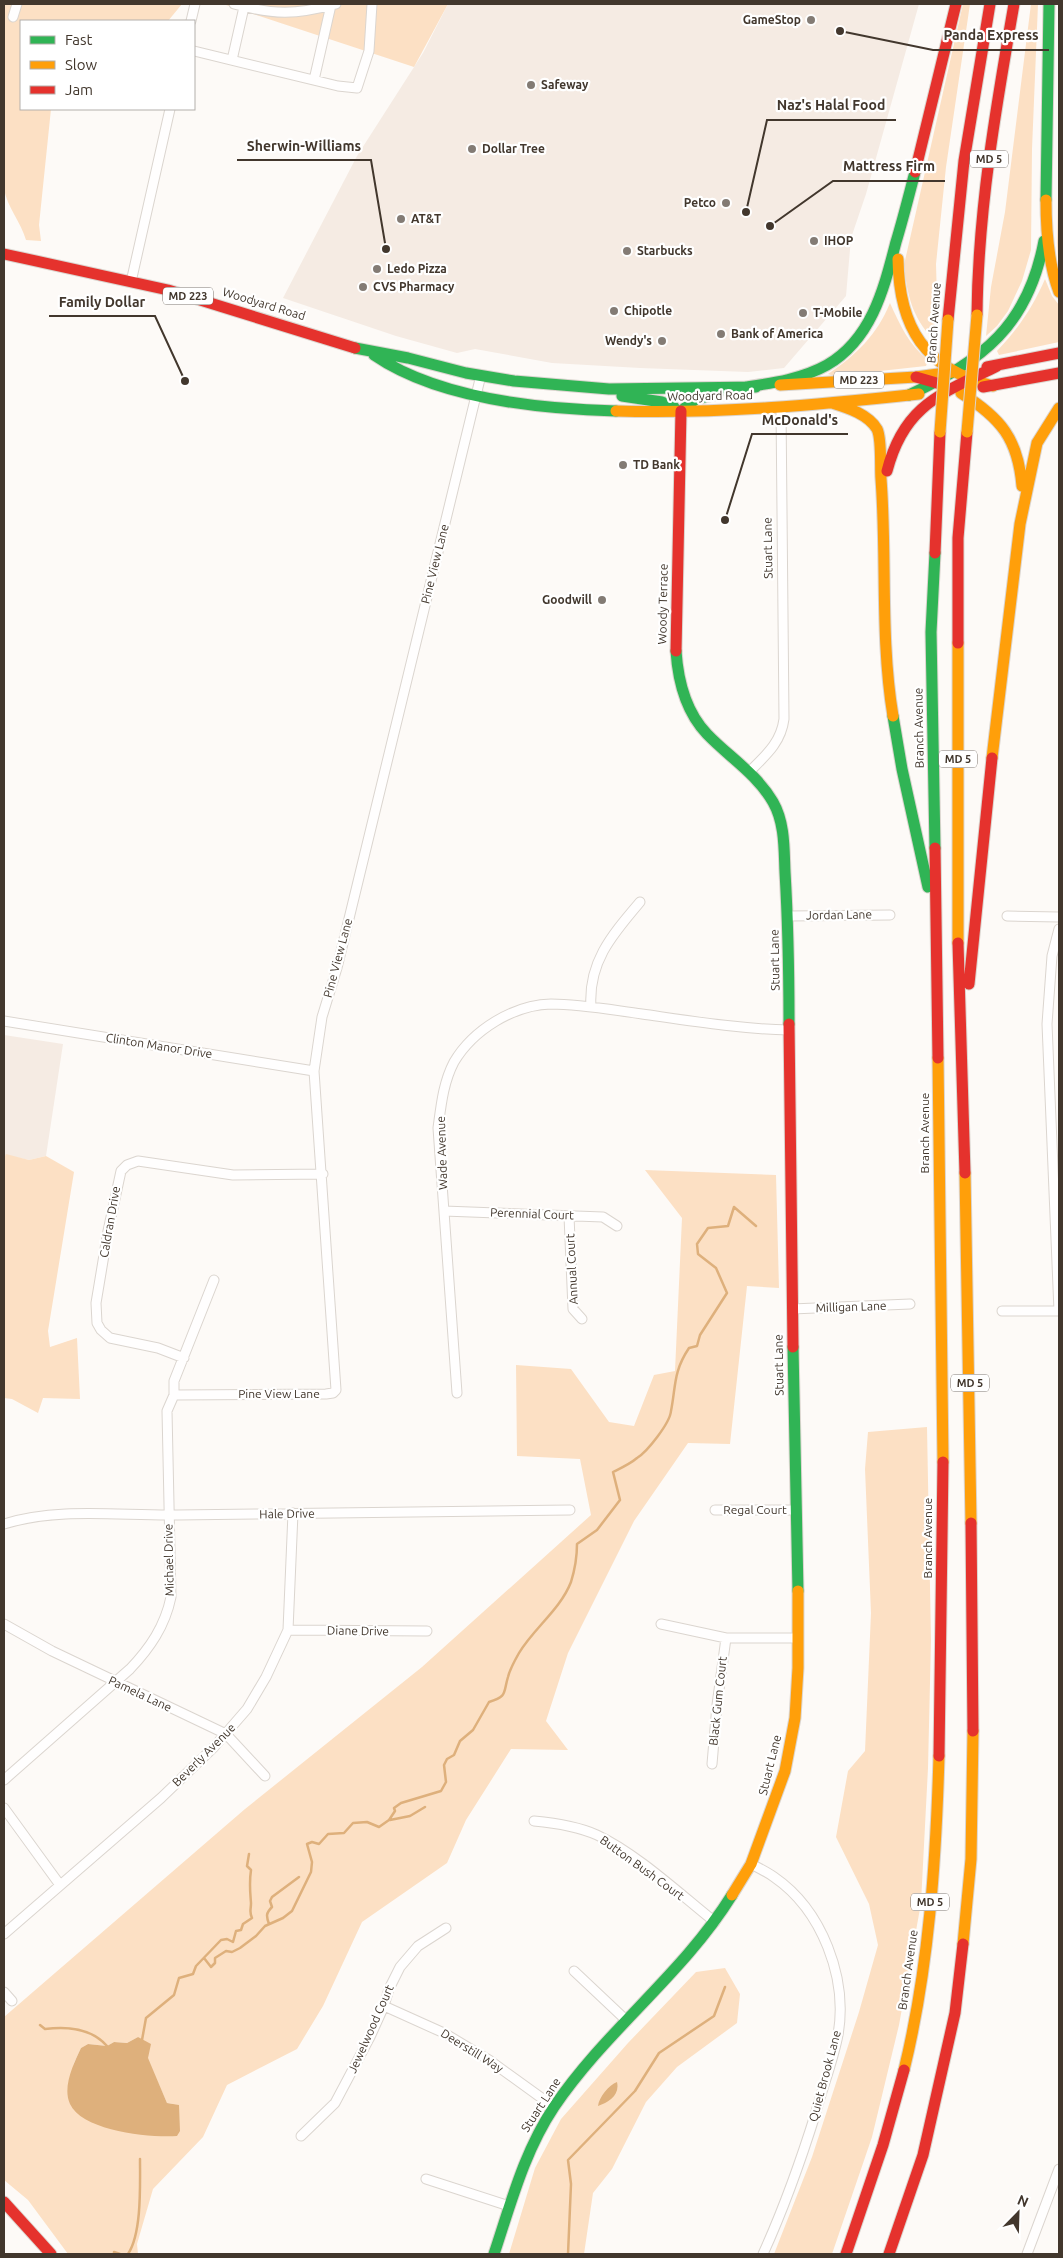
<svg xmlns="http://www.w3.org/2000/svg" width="1063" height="2258" font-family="Ubuntu,sans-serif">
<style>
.built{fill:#f5ebe3}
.green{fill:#fce0c4;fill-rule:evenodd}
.water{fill:#deb07c}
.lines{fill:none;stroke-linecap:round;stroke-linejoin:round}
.stream{stroke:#deb07c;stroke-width:2.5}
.street-casing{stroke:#dbd5cf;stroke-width:11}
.fast-casing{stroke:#dbd5cf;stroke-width:13}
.slow-casing{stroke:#dbd5cf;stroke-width:13}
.jam-casing{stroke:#dbd5cf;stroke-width:13}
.street{stroke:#fffefe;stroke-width:9}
.fast{stroke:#30b455;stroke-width:11}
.slow{stroke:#ff9f0a;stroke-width:11}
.jam{stroke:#e5322d;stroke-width:11}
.slow-bridge-casing{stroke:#dbd5cf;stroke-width:13;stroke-linecap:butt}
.slow-bridge{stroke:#ff9f0a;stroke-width:11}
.poi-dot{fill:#837b74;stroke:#fff;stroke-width:2}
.labels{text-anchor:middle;stroke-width:4.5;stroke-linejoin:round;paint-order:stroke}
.shield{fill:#fff;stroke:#7b736c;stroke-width:1}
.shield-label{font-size:11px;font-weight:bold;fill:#42372d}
.poi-label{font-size:12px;font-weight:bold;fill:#42372d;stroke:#fff;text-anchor:start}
.street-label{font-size:12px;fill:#42372d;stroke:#fff}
.leader{fill:none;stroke:#42372d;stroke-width:2}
.callout-dot{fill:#42372d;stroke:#fff;stroke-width:2}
.callout-label{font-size:14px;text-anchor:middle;font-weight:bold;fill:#42372d;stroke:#fff;stroke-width:4.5;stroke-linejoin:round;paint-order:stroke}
</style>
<rect width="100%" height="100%" fill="#fdfaf7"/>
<path class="built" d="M448 4H919L866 194 851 238 846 296 784 368 748 372 640 368 552 363 475 349 457 353 396 336 283 298 357 156 423 53Z
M4 1035 63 1044 46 1156 29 1160 6 1155 4 1158Z"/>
<path class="green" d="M4 4H182L168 21H21V109H51L39 225 41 241 26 240C21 222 7 207 4 189Z
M223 4H448L414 67Z
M963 4H970L946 167 936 264 937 298 933 339C912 317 907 294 904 265Z
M1031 4H1038L1032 149 1031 250 1022 281 1008 311 997 326 986 336 991 287 1005 212Z
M1059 149V276L1057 243Z
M1045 279 1052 296 1059 305V342L999 355 997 351C1018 329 1033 307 1045 279Z
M890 303C900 325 909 345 928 360L926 366 834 376 828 374C856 355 877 335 890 303Z
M6 1154 29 1160 46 1156 74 1172 48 1331 50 1347 77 1338 80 1399 43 1398 38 1413 12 1399 4 1398V1158Z
M645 1170 776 1175 779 1288 747 1286 730 1444 688 1443 634 1521 568 1653 546 1721 568 1750 511 1749 466 1820 447 1863 362 1922 323 2006 297 2049 227 2085 203 2137 153 2189 137 2244 138 2254H68L28 2200 4 2180V2017L245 1809 422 1667 591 1515 580 1459 517 1456 516 1365 571 1369 609 1422 634 1426 654 1375 675 1371 682 1218ZM138 2037 167 2103 179 2105 68 2093 74 2063 81 2048 88 2044 107 2046 114 2042 127 2043Z
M927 1427 931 1640 928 1768 921 1903 899 2025 872 2137 832 2254H774L812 2157 859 2012 878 1945 869 1904 836 1837 848 1771 865 1751 871 1613 865 1469 868 1432Z
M725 1968 740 1994 737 2023 677 2067 646 2102 612 2169 593 2193 584 2254H509L535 2168 561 2119 628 2043 696 1972Z"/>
<path class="water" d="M138 2037 151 2044 148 2058 167 2103 179 2105 180 2131 177 2136C150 2138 82 2131 70 2104 62 2087 74 2063 81 2048L88 2044 107 2046 114 2042 127 2043Z
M617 2082C620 2095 609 2102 598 2106 599 2097 609 2085 617 2082Z"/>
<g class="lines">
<path class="stream" d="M390 1820 410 1816 425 1807
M269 1924C266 1916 266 1913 272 1907L270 1901 272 1897 299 1877
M204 1958 211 1967 215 1963V1958L226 1951 232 1952 240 1948 256 1936 265 1926 283 1918 292 1911 311 1872 312 1862 307 1844 312 1842 319 1844 328 1834 344 1833 353 1823 367 1822 379 1827 389 1820 395 1811 394 1808 401 1803 441 1791 446 1782 444 1765 447 1759 454 1755 460 1741 473 1730 489 1702C508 1696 503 1693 508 1677 510 1669 515 1660 519 1653 534 1628 560 1610 571 1582 575 1569 577 1557 577 1544L597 1530 620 1500 613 1472C621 1468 630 1464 637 1458 647 1452 670 1423 671 1411 676 1386 673 1372 689 1348L697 1346 700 1335 727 1293 716 1268 698 1254 697 1244 708 1228 728 1226 734 1207 756 1226
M40 2025 45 2029C68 2026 91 2028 107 2046
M142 2040 146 2018 174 1995 179 1978 193 1974 196 1966 221 1940 227 1939 233 1942 236 1931 241 1930 243 1924 252 1918C249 1912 251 1910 251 1903 250 1890 249 1883 251 1870L247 1866 249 1854
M114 2254V2252L120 2254
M128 2254C142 2233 140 2184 140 2159
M568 2254 571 2184 568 2160 635 2091 659 2053 714 2016 725 1987"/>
<g class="street-casing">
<path id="street" d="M234 4C274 15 296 15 336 4
M13 17 17 4
M191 21 195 4
M194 51 338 86 357 88 369 51 372 4
M232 60 244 7
M314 80 331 5
M131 282 170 109
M749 772C765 756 781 743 784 719L781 408
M788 916 890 915
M1007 916 1059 917
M591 1007C588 962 612 935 640 902
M4 1021 314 1071
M444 1211 603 1217 617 1226
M569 1216 573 1309 582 1319
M792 1309 910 1304
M1002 1311H1059
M1059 1311 1047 1024 1052 956 1059 929
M184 1358 158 1348 110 1338 101 1330 97 1323 96 1303 108 1231 121 1171 127 1165 138 1161 233 1175 323 1174
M457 1393 438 1128C441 1106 443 1083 454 1062 473 1030 513 1005 551 1004 581 1004 612 1010 642 1014 691 1021 740 1029 789 1030
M174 1395 326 1394 333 1393 336 1390 314 1071 322 1017 337 968 481 375
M715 1510H796
M4 1524C59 1507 120 1516 177 1515 308 1513 439 1512 570 1510
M4 1624 52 1651 226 1734 265 1776
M661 1624 726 1638H798
M288 1630 427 1631
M712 1764 717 1705 726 1638
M4 1780 130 1669C150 1648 165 1626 171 1597L167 1411 174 1395V1381L214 1280
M4 1808 60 1885
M534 1821C556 1823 577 1826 597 1835 636 1853 681 1895 715 1922
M751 1864C759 1868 767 1872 774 1877 822 1910 848 1978 838 2035 833 2061 823 2086 816 2112 801 2160 784 2208 763 2254
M4 1934 161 1798 214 1747 247 1709 266 1677 288 1630 293 1513
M574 1971 627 2021
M4 1992 12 2001
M384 2006 444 2033 489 2060 554 2107
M301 2136 335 2103 370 2037 384 2006 389 1989 400 1967 418 1946 446 1928
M426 2179 509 2206
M1027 2254 1059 2169"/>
</g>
<g class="fast-casing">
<path id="fast" d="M1046 200 1049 4
M355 348 408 358 466 373 514 381 609 389 756 387
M374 355C438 399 540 409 616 411
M746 387C773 383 802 379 827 365 872 339 884 288 896 242 903 219 909 195 915 172
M909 395C983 360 1028 326 1044 241
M622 396 662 402 674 407
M681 411 696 399 718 394
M935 553 931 632 935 848
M676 651C678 681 686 712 707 734 729 757 757 774 773 802 785 823 784 849 785 872 788 923 789 974 789 1024
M893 716 902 769 928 887
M793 1347 798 1591
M494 2254C511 2203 524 2152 554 2107 606 2030 683 1974 732 1895"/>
</g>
<g class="slow-casing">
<path id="slow" d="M1046 200C1046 231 1048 263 1059 292
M898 259C899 328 925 369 993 386
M780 385 916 377 953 372
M961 393C1001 418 1018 439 1022 486
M832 403C848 408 868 414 877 429 882 439 880 467 881 479 887 557 880 638 893 716
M616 411C718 414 818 405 919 394
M958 643V943
M992 758 1020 524 1037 443 1059 408
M938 1058 943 1462
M965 1173 971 1523
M732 1895 751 1864 785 1771 795 1718 798 1668V1591
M963 1944 971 1859 973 1731
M904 2070C929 1968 936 1861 939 1756"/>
</g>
<g class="jam-casing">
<path id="jam" d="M915 172 956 4
M4 254 168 290 355 348
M977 315C978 210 996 107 1014 4
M948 320 964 161 990 4
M987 367 1059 353
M916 377 940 384
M983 387 1059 373
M887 471C904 405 941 394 997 366
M935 553 940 432
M958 643V538L967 432
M676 651 681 411
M935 848 938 1058
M958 943 965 1173
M969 984 992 758
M789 1024 793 1347
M971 1523 973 1731
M939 1756 943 1462
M4 2202 51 2254
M846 2254 883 2145 904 2070
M889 2254 923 2155 955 2013 963 1944"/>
</g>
<use href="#street" class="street"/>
<use href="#fast" class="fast"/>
<use href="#slow" class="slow"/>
<use href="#jam" class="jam"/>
<g class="slow-bridge-casing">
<path id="slow-bridge" d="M940 432 948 320
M967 432 977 315"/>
</g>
<use href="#slow-bridge" class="slow-bridge"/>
</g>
<g class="poi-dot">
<circle cx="811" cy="20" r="5"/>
<circle cx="531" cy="85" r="5"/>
<circle cx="472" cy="149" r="5"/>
<circle cx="726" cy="203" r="5"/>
<circle cx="401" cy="219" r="5"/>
<circle cx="814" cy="241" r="5"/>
<circle cx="627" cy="251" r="5"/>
<circle cx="377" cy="269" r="5"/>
<circle cx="363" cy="287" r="5"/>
<circle cx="614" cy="311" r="5"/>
<circle cx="803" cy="313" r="5"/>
<circle cx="721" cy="334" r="5"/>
<circle cx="662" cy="341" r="5"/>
<circle cx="623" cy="465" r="5"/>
<circle cx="602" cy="600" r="5"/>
</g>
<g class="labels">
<g class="shield">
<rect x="970" y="150.5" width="38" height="17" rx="4"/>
<rect x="163" y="287.5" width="50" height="17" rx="4"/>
<rect x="834" y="371.5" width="50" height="17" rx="4"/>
<rect x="939" y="750.5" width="38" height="17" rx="4"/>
<rect x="951" y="1374.5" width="38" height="17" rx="4"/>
<rect x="911" y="1893.5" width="38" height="17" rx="4"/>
</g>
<g class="shield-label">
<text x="989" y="163">MD 5</text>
<text x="188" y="300">MD 223</text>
<text x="859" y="384">MD 223</text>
<text x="958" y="763">MD 5</text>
<text x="970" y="1387">MD 5</text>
<text x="930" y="1906">MD 5</text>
</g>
<g class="poi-label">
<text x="801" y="24" text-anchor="end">GameStop</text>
<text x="541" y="89">Safeway</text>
<text x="482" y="153">Dollar Tree</text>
<text x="716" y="207" text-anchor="end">Petco</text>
<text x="411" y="223">AT&amp;T</text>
<text x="824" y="245">IHOP</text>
<text x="637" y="255">Starbucks</text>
<text x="387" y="273">Ledo Pizza</text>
<text x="373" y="291">CVS Pharmacy</text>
<text x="624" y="315">Chipotle</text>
<text x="813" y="317">T-Mobile</text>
<text x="731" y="338">Bank of America</text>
<text x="652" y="345" text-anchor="end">Wendy's</text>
<text x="633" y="469">TD Bank</text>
<text x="592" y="604" text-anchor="end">Goodwill</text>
</g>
<g class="street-label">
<text transform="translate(264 304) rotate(17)" y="4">Woodyard Road</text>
<text transform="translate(934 323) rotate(-86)" y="4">Branch Avenue</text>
<text transform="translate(710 396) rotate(-1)" y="4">Woodyard Road</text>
<text transform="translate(768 548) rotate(-91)" y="4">Stuart Lane</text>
<text transform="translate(435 564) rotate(-76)" y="4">Pine View Lane</text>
<text transform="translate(663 604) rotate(-89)" y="4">Woody Terrace</text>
<text transform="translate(919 728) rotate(-91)" y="4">Branch Avenue</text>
<text transform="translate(839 915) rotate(-1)" y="4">Jordan Lane</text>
<text transform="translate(338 958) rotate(-75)" y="4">Pine View Lane</text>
<text transform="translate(775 960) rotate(-91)" y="4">Stuart Lane</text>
<text transform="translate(159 1046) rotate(9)" y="4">Clinton Manor Drive</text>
<text transform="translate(925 1133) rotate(-90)" y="4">Branch Avenue</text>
<text transform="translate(442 1153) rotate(-92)" y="4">Wade Avenue</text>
<text transform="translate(532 1214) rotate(2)" y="4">Perennial Court</text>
<text transform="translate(110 1222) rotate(-80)" y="4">Caldran Drive</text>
<text transform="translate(572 1269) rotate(-93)" y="4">Annual Court</text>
<text transform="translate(851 1307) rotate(-2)" y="4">Milligan Lane</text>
<text transform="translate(779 1365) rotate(-91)" y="4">Stuart Lane</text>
<text x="279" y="1398">Pine View Lane</text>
<text x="755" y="1514">Regal Court</text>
<text transform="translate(287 1514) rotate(-1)" y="4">Hale Drive</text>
<text transform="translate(928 1538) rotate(-90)" y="4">Branch Avenue</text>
<text transform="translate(169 1560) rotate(-91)" y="4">Michael Drive</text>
<text transform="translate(358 1631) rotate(1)" y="4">Diane Drive</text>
<text transform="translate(140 1694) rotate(25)" y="4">Pamela Lane</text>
<text transform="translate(718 1701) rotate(-84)" y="4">Black Gum Court</text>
<text transform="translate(204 1755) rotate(-45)" y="4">Beverly Avenue</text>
<text transform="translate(770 1765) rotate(-76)" y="4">Stuart Lane</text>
<text transform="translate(642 1868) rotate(36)" y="4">Button Bush Court</text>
<text transform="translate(908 1970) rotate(-82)" y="4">Branch Avenue</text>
<text transform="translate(371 2029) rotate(-66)" y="4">Jewelwood Court</text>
<text transform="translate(472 2051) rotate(32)" y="4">Deerstill Way</text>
<text transform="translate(825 2076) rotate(-75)" y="4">Quiet Brook Lane</text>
<text transform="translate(541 2105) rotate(-57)" y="4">Stuart Lane</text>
</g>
</g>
<path class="leader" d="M840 31L933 50H1049M746 212L767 120H896M386 249L371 160H237M770 226L833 181H945M185 381L155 316H49M725 520L752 434H848"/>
<g class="callout-dot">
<circle cx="840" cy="31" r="5"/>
<circle cx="746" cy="212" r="5"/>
<circle cx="386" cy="249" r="5"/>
<circle cx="770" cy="226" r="5"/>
<circle cx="185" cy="381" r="5"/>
<circle cx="725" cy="520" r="5"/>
</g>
<g class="callout-label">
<text x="991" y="40">Panda Express</text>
<text x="831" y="110">Naz's Halal Food</text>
<text x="304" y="151">Sherwin-Williams</text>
<text x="889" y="171">Mattress Firm</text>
<text x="102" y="307">Family Dollar</text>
<text x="800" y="425">McDonald's</text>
</g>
<rect width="1063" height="2258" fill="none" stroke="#42372d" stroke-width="10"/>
<rect x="20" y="20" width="175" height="90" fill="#ffffff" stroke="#b3afab"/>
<rect x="30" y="36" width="25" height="8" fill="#30b455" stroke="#b3afab"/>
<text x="65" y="45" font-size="15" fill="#42372d">Fast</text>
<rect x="30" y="61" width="25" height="8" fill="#ff9f0a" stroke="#b3afab"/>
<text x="65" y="70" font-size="15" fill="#42372d">Slow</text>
<rect x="30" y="86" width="25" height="8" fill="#e5322d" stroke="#b3afab"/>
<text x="65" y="95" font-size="15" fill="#42372d">Jam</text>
<g transform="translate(1018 2213) rotate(23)" stroke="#ffffff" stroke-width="4" paint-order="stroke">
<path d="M0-4L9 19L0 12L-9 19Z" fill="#42372d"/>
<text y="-8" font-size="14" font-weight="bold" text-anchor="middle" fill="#42372d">N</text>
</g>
</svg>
